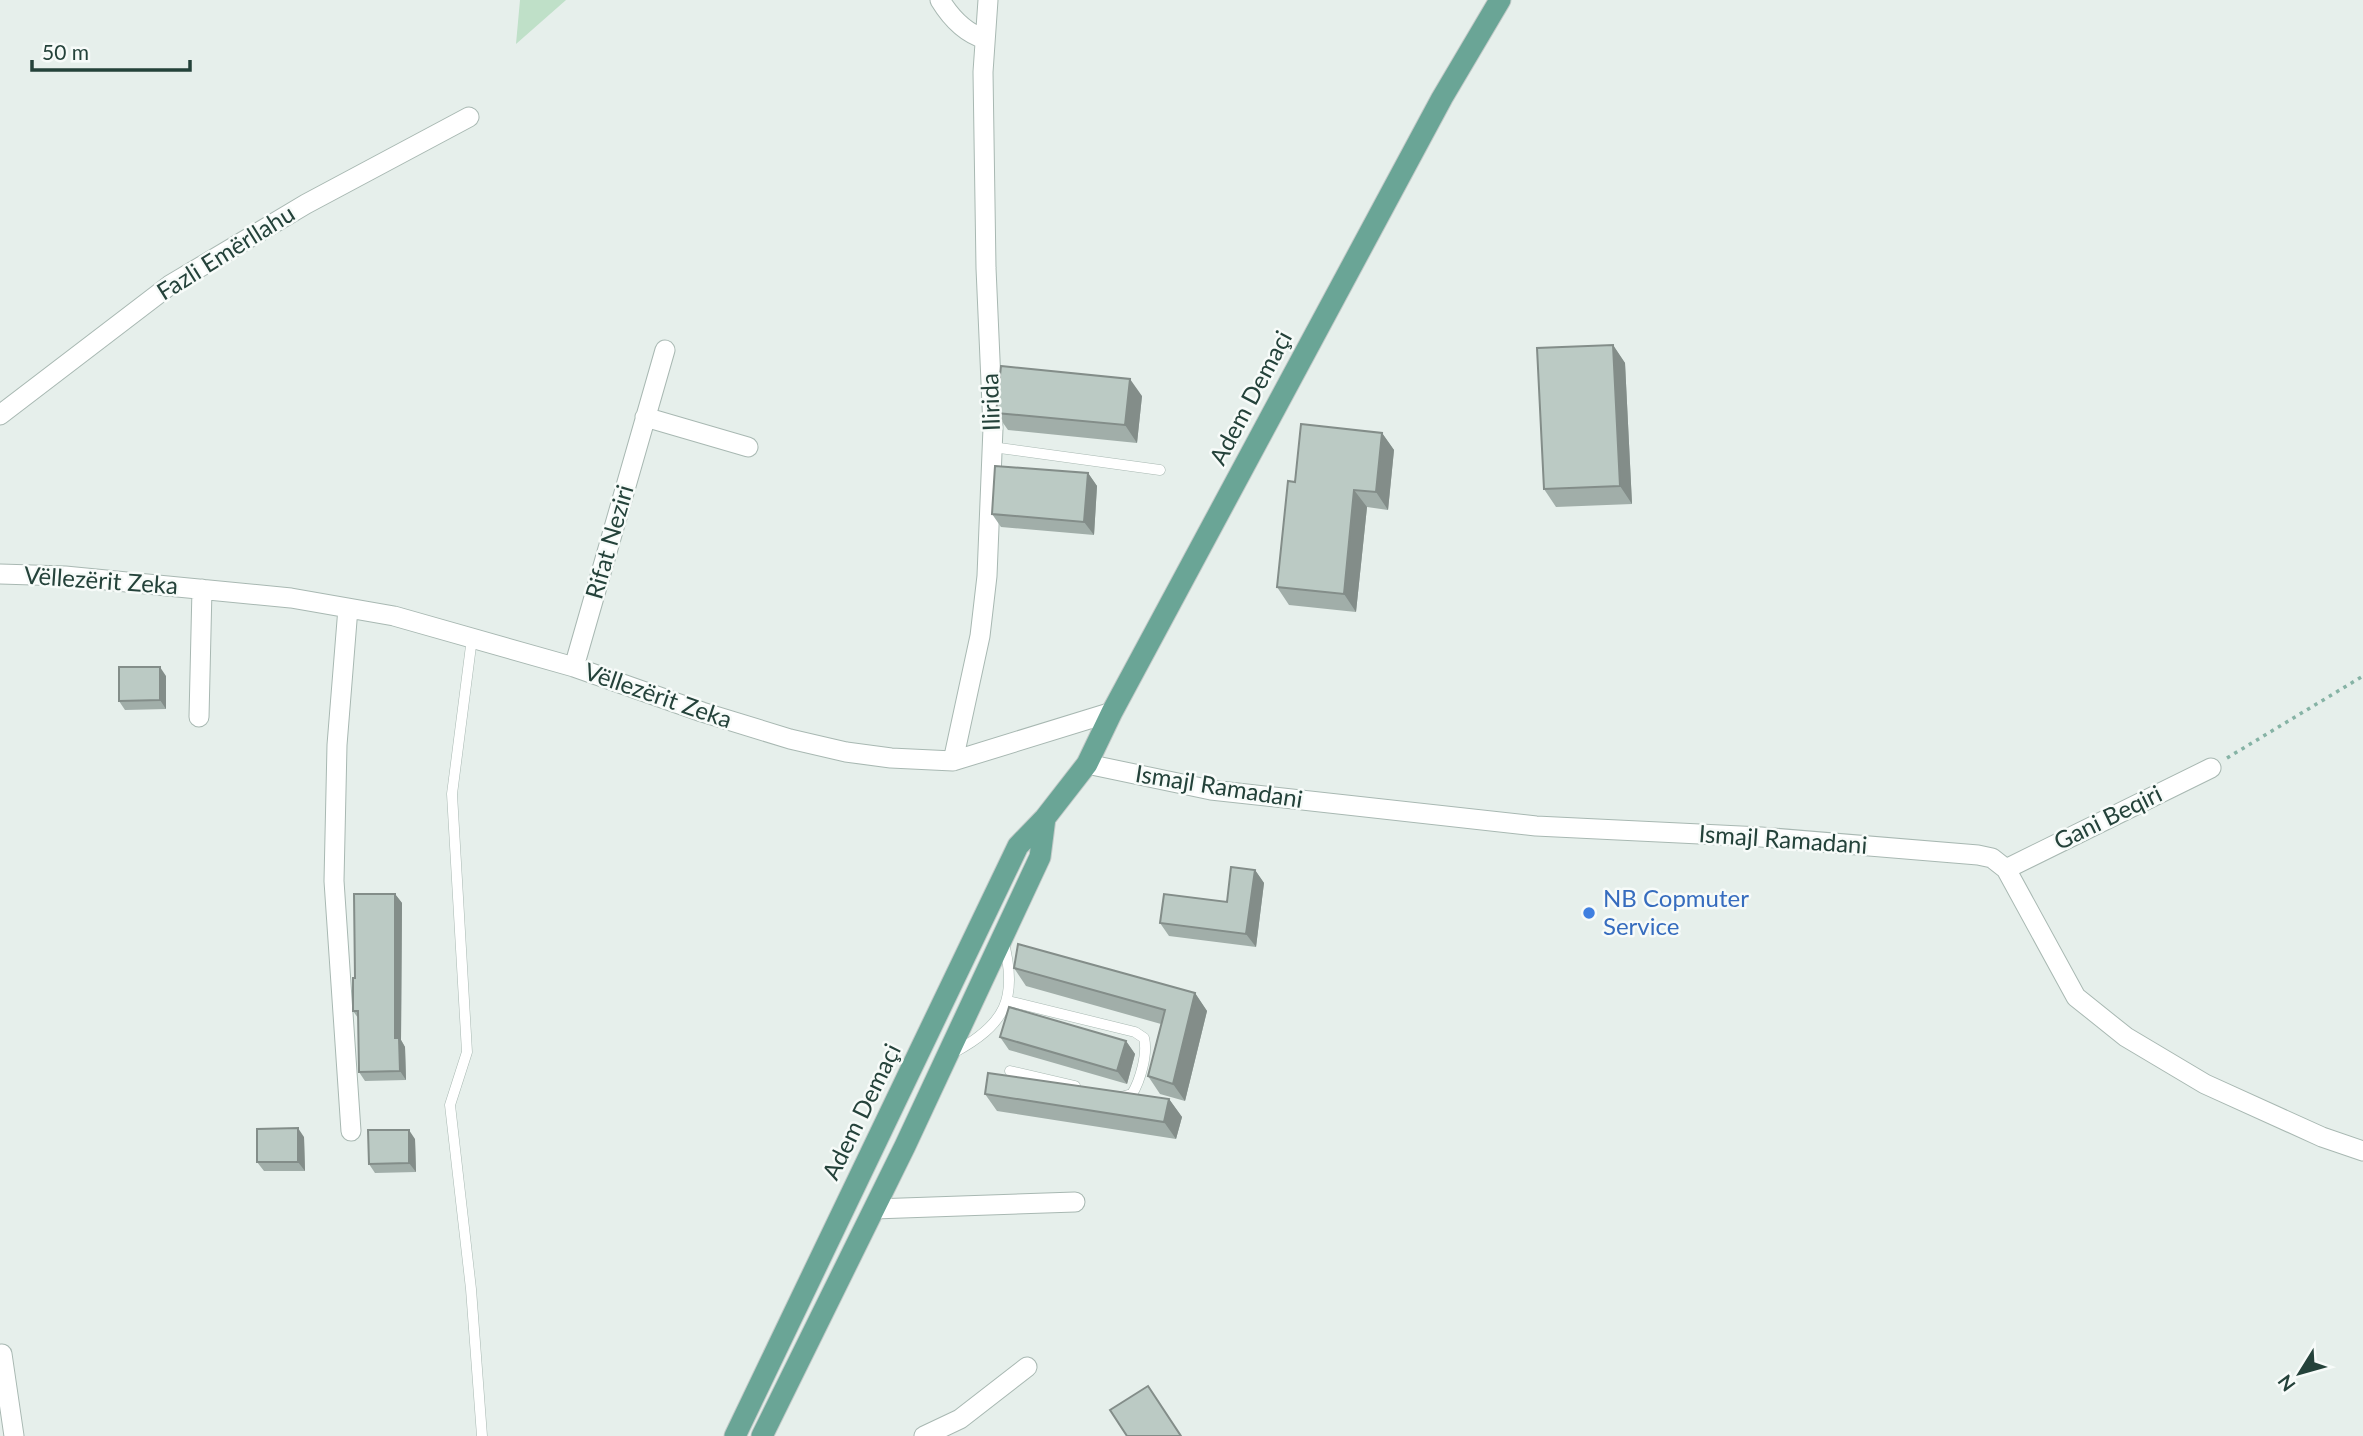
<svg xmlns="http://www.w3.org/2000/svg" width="2363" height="1436" font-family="Lato,sans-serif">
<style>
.green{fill:#bfe0c8}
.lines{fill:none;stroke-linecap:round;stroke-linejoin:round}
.lane-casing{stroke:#a8b8b2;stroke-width:11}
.street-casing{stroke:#a8b8b2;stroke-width:21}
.primary-casing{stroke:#c2cac8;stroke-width:23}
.path{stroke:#86b3a5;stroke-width:3.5;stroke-dasharray:3.5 5;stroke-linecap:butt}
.lane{stroke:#fff;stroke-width:10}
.street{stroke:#fff;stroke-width:19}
.primary{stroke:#6aa596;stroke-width:21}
.wall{fill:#a1aea9}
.shaded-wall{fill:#838d89}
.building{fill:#bbcac4;stroke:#838d89;stroke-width:2}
.shop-dot{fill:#3f7fe0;stroke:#f7fbf9;stroke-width:2.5}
.labels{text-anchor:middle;stroke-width:5;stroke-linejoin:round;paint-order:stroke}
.street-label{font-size:24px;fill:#24423a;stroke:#f7fbf9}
.shop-label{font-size:24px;fill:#366cbe;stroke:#f7fbf9;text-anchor:start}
</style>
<rect width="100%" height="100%" fill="#e6efeb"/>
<path class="green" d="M520 0H566L516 44Z"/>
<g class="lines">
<g class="lane-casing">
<path id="lane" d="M992 447 1160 470
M472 638 452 794 467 1052 450 1105 471 1289 482 1436
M1008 1001 1135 1032 1144 1038C1148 1054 1140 1081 1132 1094L1121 1097
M953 1053C1005 1025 1019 999 1003 940
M1010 1071 1075 1086"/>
</g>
<g class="street-casing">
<path id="street" d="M940 0C951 18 965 33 985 39
M0 415 170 285 306 204 469 117
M645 417 748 447
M0 574 65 576 291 598 394 616 574 667 702 712 790 739 846 752 891 758 953 761 1112 712
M348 608 337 745 334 881 351 1131
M574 667 665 350
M199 717 202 589
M953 761 980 636 987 576 993 428 986 268 983 72 988 0
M1087 764 1211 790 1536 826 1761 837 1978 855 1992 858 2006 869 2076 997 2126 1037 2205 1084 2322 1137 2363 1151
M2006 869 2211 768
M874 1209 1075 1202
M2 1354 14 1436
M924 1436 960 1419 1027 1367"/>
</g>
<g class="primary-casing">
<path id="primary" d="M735 1436 1018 846 1045 818 1087 764 1112 712 1442 98 1500 0
M762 1436 905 1146 1040 857 1045 818"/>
</g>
<path class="path" d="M2227 758 2363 676"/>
<use href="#lane" class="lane"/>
<use href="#street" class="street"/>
<use href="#primary" class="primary"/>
</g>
<path class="wall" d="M1613 345 1625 363 1632 504 1556 507 1544 489Z
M1142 396 1137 443 1008 430 996 413Z
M1382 433 1394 450 1388 510 1367 507 1356 612 1289 605 1277 587 1295 482Z
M1088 473 1097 486 1094 535 1001 527 992 514Z
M166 676V709L125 710 119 701Z
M1255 870 1264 883 1256 947 1169 936 1160 923 1227 902Z
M395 894 402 903 401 1040 405 1047 406 1080 365 1081 359 1072 358 1018 353 1011 355 978Z
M1014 968 1195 993 1207 1011 1185 1101 1160 1094 1148 1076 1161 1024 1026 986Z
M1000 1037 1126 1041 1135 1054 1127 1084 1009 1050Z
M985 1094 1169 1099 1182 1117 1176 1139 997 1111Z
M304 1137 305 1171H264L257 1162Z
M415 1139 416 1172 375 1173 369 1164Z"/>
<path class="shaded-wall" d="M1613 345 1625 363 1632 504 1620 486Z
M1130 379 1142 396 1137 443 1125 425Z
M1382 433 1394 450 1388 510 1376 492Z
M1088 473 1097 486 1094 535 1084 522Z
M1354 490 1367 507 1356 612 1344 594Z
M160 667 166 676V709L160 700Z
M1255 870 1264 883 1256 947 1246 934Z
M395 894 402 903 401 1040 405 1047 406 1080 400 1071 395 1038Z
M1195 993 1207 1011 1185 1101 1173 1084Z
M1126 1041 1135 1054 1127 1084 1117 1071Z
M1169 1099 1182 1117 1176 1139 1164 1122Z
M298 1128 304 1137 305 1171 298 1162Z
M409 1130 415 1139 416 1172 409 1163Z"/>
<path class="building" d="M1613 345 1620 486 1544 489 1537 348Z
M1001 366 1130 379 1125 425 996 413Z
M1301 424 1382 433 1376 492 1354 490 1344 594 1277 587 1288 481 1295 482Z
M995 466 1088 473 1084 522 992 514Z
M119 667H160V700L119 701Z
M1231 867 1255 870 1246 934 1160 923 1164 894 1227 902Z
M354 894H395V1038H399L400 1071 359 1072 358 1011H353V978H355Z
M1018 944 1195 993 1173 1084 1148 1076 1165 1010 1014 968Z
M1009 1007 1126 1041 1117 1071 1000 1037Z
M988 1073 1169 1099 1164 1122 985 1094Z
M298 1128V1162H257V1129Z
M368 1130H409V1163L369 1164Z
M1148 1386 1181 1436H1127L1110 1410Z"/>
<circle class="shop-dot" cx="1589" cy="913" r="7"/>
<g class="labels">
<g class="street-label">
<text transform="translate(226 253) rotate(-32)" y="8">Fazli Emërllahu</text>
<text transform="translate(1251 398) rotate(-62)" y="8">Adem Demaçi</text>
<text transform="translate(991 402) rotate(-92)" y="8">Ilirida</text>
<text transform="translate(610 542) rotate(-74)" y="8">Rifat Neziri</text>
<text transform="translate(101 581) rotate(4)" y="8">Vëllezërit Zeka</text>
<text transform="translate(658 696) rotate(19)" y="8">Vëllezërit Zeka</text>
<text transform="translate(1219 787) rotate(9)" y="8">Ismajl Ramadani</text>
<text transform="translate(2108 818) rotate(-26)" y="8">Gani Beqiri</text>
<text transform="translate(1783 840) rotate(4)" y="8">Ismajl Ramadani</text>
<text transform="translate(862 1112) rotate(-64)" y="8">Adem Demaçi</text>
</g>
<g class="shop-label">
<text x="1603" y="907">NB Copmuter<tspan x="1603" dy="28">Service</tspan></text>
</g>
</g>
<g transform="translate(2300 1373) rotate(233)" stroke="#f7fbf9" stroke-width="5" paint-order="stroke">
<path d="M0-5L12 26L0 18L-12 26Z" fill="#24423a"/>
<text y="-10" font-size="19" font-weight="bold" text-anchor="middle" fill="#24423a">N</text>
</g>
<path d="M32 60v10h158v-10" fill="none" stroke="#24423a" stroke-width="3.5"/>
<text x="42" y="60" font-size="21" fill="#24423a" stroke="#f7fbf9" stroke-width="5" paint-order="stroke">50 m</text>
</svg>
